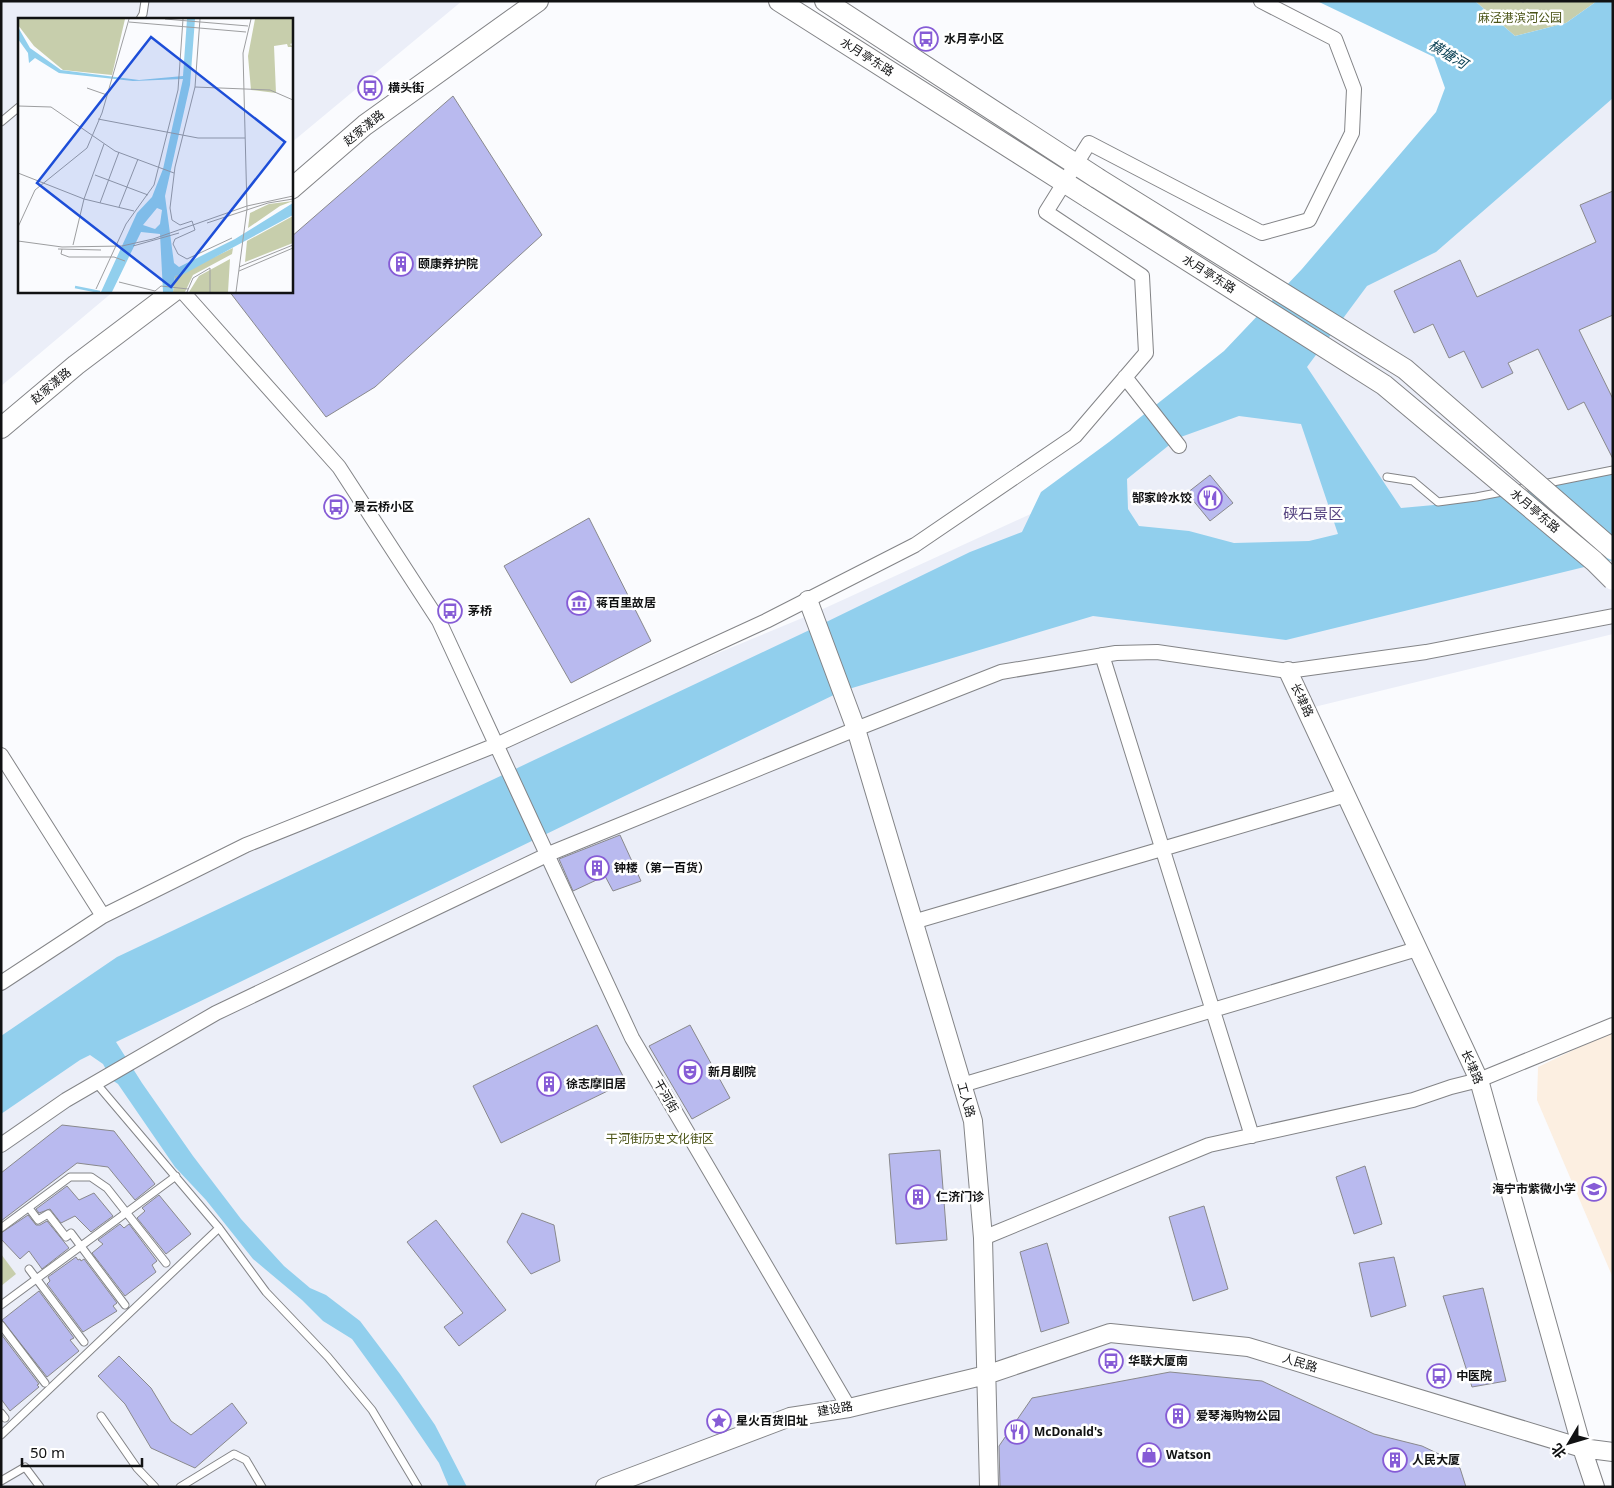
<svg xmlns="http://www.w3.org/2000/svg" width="1614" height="1488" font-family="'Noto Sans','Noto Sans SC',sans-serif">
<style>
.built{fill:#ebeef8}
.education{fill:#fcefe1}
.green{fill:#c7ceac}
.water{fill:#91cfed;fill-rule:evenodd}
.building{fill:#b9baef;stroke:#89898c}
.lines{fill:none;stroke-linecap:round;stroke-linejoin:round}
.service-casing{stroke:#838487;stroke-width:9}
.minor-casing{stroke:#838487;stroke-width:16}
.tertiary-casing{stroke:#838487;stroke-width:20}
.secondary-casing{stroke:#838487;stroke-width:22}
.path{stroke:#a9aaac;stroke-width:3;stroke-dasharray:4 2.5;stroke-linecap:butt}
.service{stroke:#fff;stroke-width:7}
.minor{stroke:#fff;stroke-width:14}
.tertiary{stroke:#fff;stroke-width:18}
.secondary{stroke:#fff;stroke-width:20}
.secondary-bridge-casing{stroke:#838487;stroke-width:22;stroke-linecap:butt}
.secondary-bridge{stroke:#fff;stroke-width:20}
.labels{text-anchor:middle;stroke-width:5;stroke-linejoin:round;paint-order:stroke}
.park-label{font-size:12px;fill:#4a5316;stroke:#fff}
.poi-label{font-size:12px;font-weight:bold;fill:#111213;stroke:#fff;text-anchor:start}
.street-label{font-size:12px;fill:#111213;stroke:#fff}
.water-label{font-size:14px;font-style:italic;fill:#033b4f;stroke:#fff}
.quarter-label{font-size:15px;fill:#564481;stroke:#fff}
.inset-river{fill:none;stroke:#91cfed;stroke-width:2.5}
.inset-road{fill:none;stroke:#9d9ea0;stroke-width:1}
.view{fill:#1d4ed8;fill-opacity:0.15;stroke:#1d4ed8;stroke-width:2.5}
.inset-edge{fill:none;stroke:#111213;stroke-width:2.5}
</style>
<rect width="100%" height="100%" fill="#fafbfe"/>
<path class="built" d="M1 1H462L291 143V19H19V291H114L1 386Z
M1613 97V634L1306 709 1479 1080 1602 1487H1V983L103 916 496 745 812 614 1118 474Z"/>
<path class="education" d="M1613 1031V1278L1537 1100 1538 1067Z"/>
<path class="green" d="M1475 1H1597L1566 23 1515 36Z
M1 1254 16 1274 1 1286Z"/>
<path class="water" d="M1317 1H1475L1515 36 1566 23 1597 1H1613V98L1436 252 1367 286 1307 367 1401 508 1478 501 1613 471V560L1286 640 1093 616 842 691 116 1042 142 1083 193 1156 241 1219 284 1266 310 1288 326 1295 360 1321 400 1374 435 1425 467 1487H449L439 1463 397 1401 352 1339 323 1321 302 1300 253 1259 206 1200 175 1167 118 1084 112 1080 103 1064 90 1055 80 1060 1 1114V1036L117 957 818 626 970 552 1022 532 1041 492 1109 442 1224 351 1302 269 1436 112 1445 88 1434 57ZM1239 416 1301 424 1338 534 1309 541 1234 543 1189 531 1139 526 1128 509 1127 479 1178 438Z"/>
<path class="building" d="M453 96 542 235 375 387 326 417 229 291H291V237Z
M1613 191V315L1579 330 1613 399V459L1584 402 1568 410 1538 349 1508 363 1513 373 1482 388 1464 351 1449 358 1433 324 1414 333 1394 291 1460 260 1477 297 1596 242 1580 205Z
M1210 475 1233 503 1210 521 1187 493Z
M589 518 651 641 571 683 504 566Z
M620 835 641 881 613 891 605 876 573 891 559 859Z
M597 1025 626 1082 501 1143 473 1086Z
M690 1025 730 1098 692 1119 649 1046Z
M62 1125 114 1131 155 1184 135 1200 108 1167 77 1163 1 1221V1173Z
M940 1150 947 1240 896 1244 889 1154Z
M1365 1166 1382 1224 1354 1234 1336 1177Z
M67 1186 79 1200 94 1193 113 1216 91 1232 75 1216 61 1223 50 1209 39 1213 36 1209Z
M159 1195 191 1234 166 1254 137 1218 145 1211 142 1208Z
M1204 1206 1228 1289 1193 1301 1169 1217Z
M522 1213 554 1225 560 1261 531 1274 507 1242Z
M28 1215 36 1225H40L47 1221 69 1248 42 1269 29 1251 20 1259 1 1239V1233Z
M436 1220 506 1310 459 1346 444 1327 463 1313 407 1242Z
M120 1224 124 1228 129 1224 157 1261 152 1265 156 1272 125 1296 92 1253 103 1244 98 1240Z
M1047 1243 1069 1323 1041 1332 1020 1252Z
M76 1257 78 1260 80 1259 81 1261 84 1259 117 1303 113 1306 117 1311 83 1332 47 1284 50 1281 48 1277Z
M1394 1257 1406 1306 1371 1317 1359 1263Z
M1483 1288 1506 1381 1472 1387 1443 1296Z
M39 1291 74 1338 70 1340 79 1351 47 1377 2 1320Z
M1 1334 39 1384 37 1385 39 1387 10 1411 1 1399Z
M119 1356 151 1388 171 1421 191 1435 232 1403 247 1423 195 1468 151 1448 125 1404 98 1376Z
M1170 1372 1262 1381 1374 1434 1422 1446 1441 1455 1460 1468 1466 1487H1000L999 1446 1032 1398Z"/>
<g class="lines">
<g class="service-casing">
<path id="service" d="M140 19 143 14 145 1
M1 122 19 107
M1387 477 1413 481 1438 502 1476 497 1533 486
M1543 484 1613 470
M96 1083 219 1228 266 1292 328 1357 372 1410 418 1487
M29 1208 38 1220 48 1214 66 1237 71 1233 125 1305
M1 1228 70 1177H91L107 1188 166 1263
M29 1269 84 1342
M1 1305 176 1176
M1 1325 45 1383
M1 1413 5 1418
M101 1416 137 1468 155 1487
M1 1435 219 1228
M1 1481 25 1467 40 1487
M180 1487 234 1454 246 1460 262 1487"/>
</g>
<g class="minor-casing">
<path id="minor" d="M182 291 339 467 439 621 632 1038 849 1408
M1125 377 1179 446
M1102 655 1252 1136
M1 755 103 916
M913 922 1346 795
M1 983 103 916 246 845 496 745 766 621 915 545 1075 436 1146 353 1142 276 1046 212 1089 143 1262 233 1309 220 1352 133 1354 89 1335 39 1261 1
M962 1085 1417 949
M1 1145 66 1100 216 1013 551 853 856 729 1001 672 1116 653 1157 652 1288 671 1426 652 1613 616
M983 1238 1209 1145 1413 1100 1451 1087 1479 1080 1613 1025"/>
</g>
<g class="tertiary-casing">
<path id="tertiary" d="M808 600 856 729 973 1121 983 1238 989 1487
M1288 671 1479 1080 1582 1448 1595 1487
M605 1487 790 1417 849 1408 986 1375 1110 1333 1248 1347 1582 1448 1613 1452"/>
</g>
<g class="secondary-casing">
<path id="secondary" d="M779 1 1089 198
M825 1 1097 178
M291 189 365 125 538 1
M1 428 76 365 174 291"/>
</g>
<path class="path" d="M1522 1H1524"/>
<use href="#service" class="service"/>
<use href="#minor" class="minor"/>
<use href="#tertiary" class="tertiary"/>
<use href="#secondary" class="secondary"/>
<g class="secondary-bridge-casing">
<path id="secondary-bridge" d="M1097 178 1405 369 1613 550
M1089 198 1384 385 1594 561 1613 580"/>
</g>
<use href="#secondary-bridge" class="secondary-bridge"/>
</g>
<defs>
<g id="bus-ring" transform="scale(1.25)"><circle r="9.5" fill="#fff" stroke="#865cd6" stroke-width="1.5"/><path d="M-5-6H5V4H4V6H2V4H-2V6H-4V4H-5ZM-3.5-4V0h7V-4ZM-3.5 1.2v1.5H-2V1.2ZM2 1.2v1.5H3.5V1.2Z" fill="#865cd6"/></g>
<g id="building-ring" transform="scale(1.25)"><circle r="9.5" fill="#fff" stroke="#865cd6" stroke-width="1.5"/><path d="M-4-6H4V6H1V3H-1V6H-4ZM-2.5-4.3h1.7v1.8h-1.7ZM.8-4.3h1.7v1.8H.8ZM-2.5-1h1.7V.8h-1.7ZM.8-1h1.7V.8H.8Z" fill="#865cd6"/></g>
<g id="restaurant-ring" transform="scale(1.25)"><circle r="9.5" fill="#fff" stroke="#865cd6" stroke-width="1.5"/><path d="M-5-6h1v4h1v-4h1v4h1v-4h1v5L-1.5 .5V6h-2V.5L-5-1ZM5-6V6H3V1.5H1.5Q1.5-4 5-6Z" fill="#865cd6"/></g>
<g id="museum-ring" transform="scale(1.25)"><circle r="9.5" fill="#fff" stroke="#865cd6" stroke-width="1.5"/><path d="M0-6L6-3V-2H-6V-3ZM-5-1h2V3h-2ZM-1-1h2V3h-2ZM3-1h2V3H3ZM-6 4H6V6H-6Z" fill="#865cd6"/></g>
<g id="theatre-ring" transform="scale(1.25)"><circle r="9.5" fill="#fff" stroke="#865cd6" stroke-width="1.5"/><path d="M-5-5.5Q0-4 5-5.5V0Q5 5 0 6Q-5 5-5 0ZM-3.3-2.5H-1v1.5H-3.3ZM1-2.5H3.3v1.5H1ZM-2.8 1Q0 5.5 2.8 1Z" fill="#865cd6"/></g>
<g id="school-ring" transform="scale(1.25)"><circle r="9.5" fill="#fff" stroke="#865cd6" stroke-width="1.5"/><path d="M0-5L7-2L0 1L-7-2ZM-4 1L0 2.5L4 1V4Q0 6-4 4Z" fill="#865cd6"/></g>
<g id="sight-ring" transform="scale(1.25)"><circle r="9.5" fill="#fff" stroke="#865cd6" stroke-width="1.5"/><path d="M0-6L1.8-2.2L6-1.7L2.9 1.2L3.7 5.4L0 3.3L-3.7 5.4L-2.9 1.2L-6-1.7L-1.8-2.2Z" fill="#865cd6"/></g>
<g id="shop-ring" transform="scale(1.25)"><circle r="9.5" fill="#fff" stroke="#865cd6" stroke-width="1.5"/><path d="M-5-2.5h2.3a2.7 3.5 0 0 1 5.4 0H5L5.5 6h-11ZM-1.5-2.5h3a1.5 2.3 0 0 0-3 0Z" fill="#865cd6"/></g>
</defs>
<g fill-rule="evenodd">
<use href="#bus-ring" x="926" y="39"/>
<use href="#bus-ring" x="370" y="88"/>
<use href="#building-ring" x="401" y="264"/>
<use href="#restaurant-ring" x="1210" y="498"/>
<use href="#bus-ring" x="336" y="507"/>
<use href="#museum-ring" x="579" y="603"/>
<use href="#bus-ring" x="450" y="611"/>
<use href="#building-ring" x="597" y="868"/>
<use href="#theatre-ring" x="690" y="1072"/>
<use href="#building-ring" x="549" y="1084"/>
<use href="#school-ring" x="1594" y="1189"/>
<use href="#building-ring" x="918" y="1197"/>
<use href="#bus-ring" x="1111" y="1361"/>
<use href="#bus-ring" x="1439" y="1376"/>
<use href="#building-ring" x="1178" y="1416"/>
<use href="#sight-ring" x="719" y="1421"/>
<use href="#restaurant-ring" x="1017" y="1432"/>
<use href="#shop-ring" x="1149" y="1455"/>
<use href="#building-ring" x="1395" y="1460"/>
</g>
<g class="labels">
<g class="park-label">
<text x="1520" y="22">麻泾港滨河公园</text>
<text x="660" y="1143">干河街历史文化街区</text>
</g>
<g class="poi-label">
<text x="944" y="43">水月亭小区</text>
<text x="388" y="92">横头街</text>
<text x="418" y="268">颐康养护院</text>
<text x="1192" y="502" text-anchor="end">郜家岭水饺</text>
<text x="354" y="511">景云桥小区</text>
<text x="596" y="607">蒋百里故居</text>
<text x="468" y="615">茅桥</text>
<text x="614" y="872">钟楼（第一百货）</text>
<text x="708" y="1076">新月剧院</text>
<text x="566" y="1088">徐志摩旧居</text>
<text x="1576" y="1193" text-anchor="end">海宁市紫微小学</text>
<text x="936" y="1201">仁济门诊</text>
<text x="1128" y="1365">华联大厦南</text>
<text x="1456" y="1380">中医院</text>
<text x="1196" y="1420">爱琴海购物公园</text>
<text x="736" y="1425">星火百货旧址</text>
<text x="1034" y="1436">McDonald's</text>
<text x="1166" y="1459">Watson</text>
<text x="1412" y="1464">人民大厦</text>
</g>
<g class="street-label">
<text transform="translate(867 57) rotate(32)" y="4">水月亭东路</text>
<text transform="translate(364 128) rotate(-39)" y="4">赵家漾路</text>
<text transform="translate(1209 274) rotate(32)" y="4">水月亭东路</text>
<text transform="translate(51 386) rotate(-40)" y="4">赵家漾路</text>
<text transform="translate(1535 511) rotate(40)" y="4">水月亭东路</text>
<text transform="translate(1302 700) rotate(65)" y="4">长埭路</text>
<text transform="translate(1472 1067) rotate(67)" y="4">长埭路</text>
<text transform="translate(666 1096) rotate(60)" y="4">干河街</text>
<text transform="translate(966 1100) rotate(74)" y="4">工人路</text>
<text transform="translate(1300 1363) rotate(17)" y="4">人民路</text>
<text transform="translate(835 1409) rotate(-10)" y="4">建设路</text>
</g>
<g class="water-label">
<text transform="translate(1448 54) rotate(31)" y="5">横塘河</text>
</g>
<g class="quarter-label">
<text x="1313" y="519">硖石景区</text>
</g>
</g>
<g transform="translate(18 18)">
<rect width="275" height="275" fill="#fafbfe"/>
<path d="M0 1H107L94 57 45 52 16 28 0 7ZM237 1H275V25L272 26 275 29H270L269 26 256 28 258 75 233 72 230 38ZM275 183 262 188 230 210 232 195 251 186ZM275 198V225L227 244 229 223ZM215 230 214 236 175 257 167 274H155L157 258ZM212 241 210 274H171L181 258Z" fill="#c7ceac"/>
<path d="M169 1H177L172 67 147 178 156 245 161 249 217 221 275 185V197L166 256 157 258 155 274H145L142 216 123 214 94 274H83L119 195 134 179 145 151 165 61 115 63 41 55 17 40 11 45 10 35 0 21V9L12 30 43 52 121 62 165 58ZM139 190 144 192 142 206 137 211 125 207Z" fill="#91cfed" fill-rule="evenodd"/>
<path class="inset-river" d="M57 269 82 274"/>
<path class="inset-road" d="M147 1 230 8M182 1 177 69 157 149 152 190 154 202 162 207 174 203 177 212 157 221 155 226 160 236 169 241 214 220M111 4 228 14M177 69 252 72 275 82M69 70 89 77M0 88 33 89 97 133 156 155M80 101 180 120H227M0 155 66 181 116 193M77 157 130 177M82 185 101 134M101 189 120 141M189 205 250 185 275 181M0 209 17 172 69 130 84 95 111 1M0 223 44 229 104 228 135 221 229 188 275 178M55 227 66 181 86 126M115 228 161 215M40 231 83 232M44 231 43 236 51 239H96L107 243M221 249 275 227M221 253 275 230M101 264 137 273 143 268 170 271M78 271 108 206 136 167 160 72 165 1M169 274 175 260 192 250V274M218 274 229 191 225 35 233 1"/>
<path class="view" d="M133 19 267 124 153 269 19 165Z"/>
<rect width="275" height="275" class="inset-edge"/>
</g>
<rect width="1614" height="1488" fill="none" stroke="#111213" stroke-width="5"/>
<g transform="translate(1569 1443) rotate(232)" stroke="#ffffff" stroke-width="4" paint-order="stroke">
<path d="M0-4L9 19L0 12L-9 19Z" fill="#111213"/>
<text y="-8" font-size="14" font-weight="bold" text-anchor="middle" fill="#111213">北</text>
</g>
<path d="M22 1458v8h120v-8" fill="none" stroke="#111213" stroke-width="2.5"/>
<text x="30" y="1458" font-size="15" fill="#111213" stroke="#ffffff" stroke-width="4" paint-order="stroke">50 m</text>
</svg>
